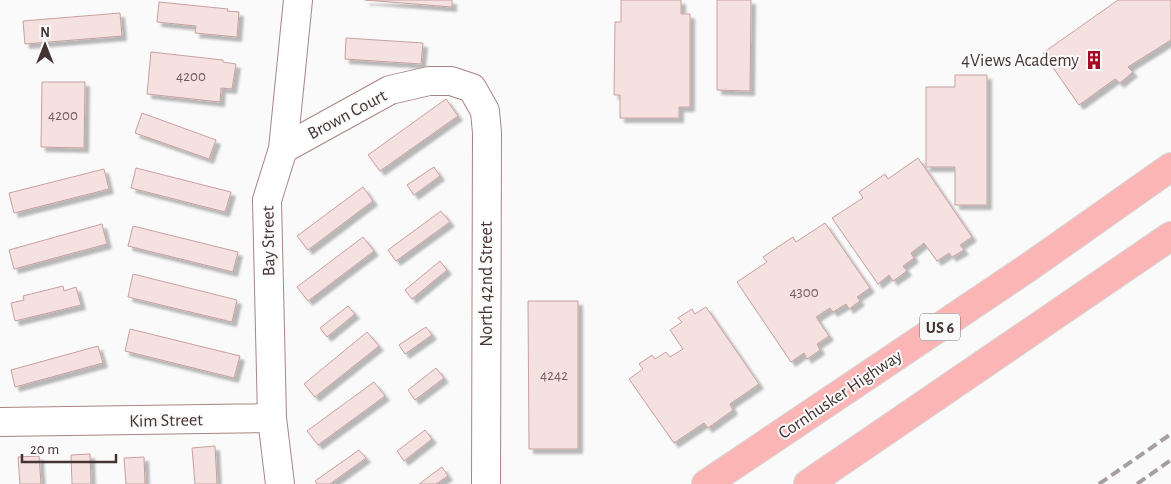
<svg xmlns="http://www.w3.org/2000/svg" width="1171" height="484" font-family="'Alegreya Sans',sans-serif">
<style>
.building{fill:#f5e1e0;stroke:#c8a09e;filter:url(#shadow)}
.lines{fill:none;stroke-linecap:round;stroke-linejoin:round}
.street-casing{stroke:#aa8482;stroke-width:30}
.primary-casing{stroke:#dad6d6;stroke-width:30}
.street{stroke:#fff;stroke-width:28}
.primary{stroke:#fab5b4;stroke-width:28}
.rail{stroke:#a69f9e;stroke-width:4;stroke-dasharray:10 5;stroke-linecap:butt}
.labels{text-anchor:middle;stroke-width:4;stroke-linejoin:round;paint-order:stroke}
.number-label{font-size:15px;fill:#705f5e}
.shield{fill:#fafafa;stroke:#7b6f6f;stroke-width:1}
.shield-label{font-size:16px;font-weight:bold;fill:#443433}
.poi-label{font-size:18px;fill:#443433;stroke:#fafafa;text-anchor:end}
.street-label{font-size:18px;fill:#443433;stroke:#fafafa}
</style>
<defs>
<filter id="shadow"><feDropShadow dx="4.5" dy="4.5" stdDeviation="1" flood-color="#0004"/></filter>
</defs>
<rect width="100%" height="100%" fill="#fafafa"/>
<path class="building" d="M365 0H452V7Z
M621 0H681V14H690V107H679V118H620V95H614L615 22H621Z
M717 0H751L750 91 717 90Z
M1118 0H1171V40L1128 67 1133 72 1120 83 1115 79 1079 105 1043 53Z
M159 2 228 9 227 11 239 12 237 37 195 33 196 26 157 22Z
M120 13 122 36 25 44 23 21Z
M346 38 423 43 421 64 345 59Z
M151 52 223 60V62L236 64 232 89 221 88 220 102 147 94Z
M955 75H987V205H955V167H926V87H955Z
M42 82H85L84 148 41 147Z
M446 99 458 116 380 171 368 155Z
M142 113 216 140 209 159 135 133Z
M918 158 972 237 960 245 964 250 952 257 949 253 937 261 924 243 911 253 914 258 903 266 907 271 893 281 889 275 878 284 832 218 863 198 859 192 885 174 888 179Z
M434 167 440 176 414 195 407 185Z
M136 168 231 192 225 212 131 188Z
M104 169 109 189 14 213 9 193Z
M363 187 373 201 308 250 297 236Z
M441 211 450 222 396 261 388 250Z
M825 223 870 288 857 297 860 301 849 309 846 304 833 312 830 308 816 317 829 336 817 344 820 350 807 359 804 353 791 362 737 282 767 262 763 257 793 237 796 242Z
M102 224 107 244 14 269 9 250Z
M133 226 238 252 233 272 128 246Z
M363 237 374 251 308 301 297 287Z
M440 261 447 270 412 299 405 290Z
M133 274 237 300 232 322 128 297Z
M63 286 64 291 76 287 81 305 15 321 11 303 24 300 23 296Z
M528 301H578V449H529Z
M348 306 355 314 327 337 320 328Z
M706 307 759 384 730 404 733 410 708 428 704 423 674 443 629 379 643 369 639 364 652 355 655 359 666 352 670 357 683 349 670 330 682 322 678 318 692 309 695 314Z
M426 327 432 335 405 354 399 345Z
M130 329 240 356 234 378 125 351Z
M367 332 379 346 315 397 304 384Z
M98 346 103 363 15 387 11 370Z
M436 368 444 378 415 400 408 390Z
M374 382 385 396 318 445 307 431Z
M425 430 432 439 404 461 397 451Z
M215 446 217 484H195L192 448Z
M359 450 366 458 330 484H317L315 481Z
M90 454 91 484H72L71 455Z
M39 456 41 484H20L18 457Z
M144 457 145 484H126L124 458Z
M442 467 448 476 436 484H419Z"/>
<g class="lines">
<g class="street-casing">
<path id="street" d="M283 149 390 90 429 81H451L472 88 485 111 487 133 486 484
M0 422 272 418
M280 484 272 418 267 200 283 149 298 0"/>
</g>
<g class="primary-casing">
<path id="primary" d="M706 484 1029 267 1171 167
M808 484 1171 236"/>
</g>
<use href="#street" class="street"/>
<use href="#primary" class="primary"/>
<path class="rail" d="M1099 484 1171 434
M1137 484 1171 460"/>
</g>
<defs>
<g id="building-bare" transform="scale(1.5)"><path d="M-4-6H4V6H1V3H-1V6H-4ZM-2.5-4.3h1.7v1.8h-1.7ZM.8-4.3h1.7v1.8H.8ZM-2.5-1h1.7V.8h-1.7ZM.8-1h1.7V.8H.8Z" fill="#a50a26" stroke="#fafafa" stroke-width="2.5" paint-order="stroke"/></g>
</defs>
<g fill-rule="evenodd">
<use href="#building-bare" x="1094" y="60"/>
</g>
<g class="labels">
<g class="number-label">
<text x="191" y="81">4200</text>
<text x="63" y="120">4200</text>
<text x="804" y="297">4300</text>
<text x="554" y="380">4242</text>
</g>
<rect class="shield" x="920" y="313.5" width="40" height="27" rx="4"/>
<g class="shield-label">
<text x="940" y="333">US 6</text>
</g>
<g class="poi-label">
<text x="1079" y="66">4Views Academy</text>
</g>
<g class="street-label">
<text transform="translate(347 114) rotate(-28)" y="6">Brown Court</text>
<text transform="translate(268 241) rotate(-91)" y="6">Bay Street</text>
<text transform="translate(486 284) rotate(-90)" y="6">North 42nd Street</text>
<text transform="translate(840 394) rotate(-34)" y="6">Cornhusker Highway</text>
<text transform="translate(166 420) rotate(-1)" y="6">Kim Street</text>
</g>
</g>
<g transform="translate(45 45)" stroke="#fafafa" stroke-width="4" paint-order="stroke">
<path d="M0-4L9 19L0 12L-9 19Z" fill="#443433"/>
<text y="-8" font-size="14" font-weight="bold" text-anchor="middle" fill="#443433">N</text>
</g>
<path d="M22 454v8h94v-8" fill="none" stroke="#443433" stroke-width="2.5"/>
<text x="30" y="454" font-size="15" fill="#443433" stroke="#fafafa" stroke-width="4" paint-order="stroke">20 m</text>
</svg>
